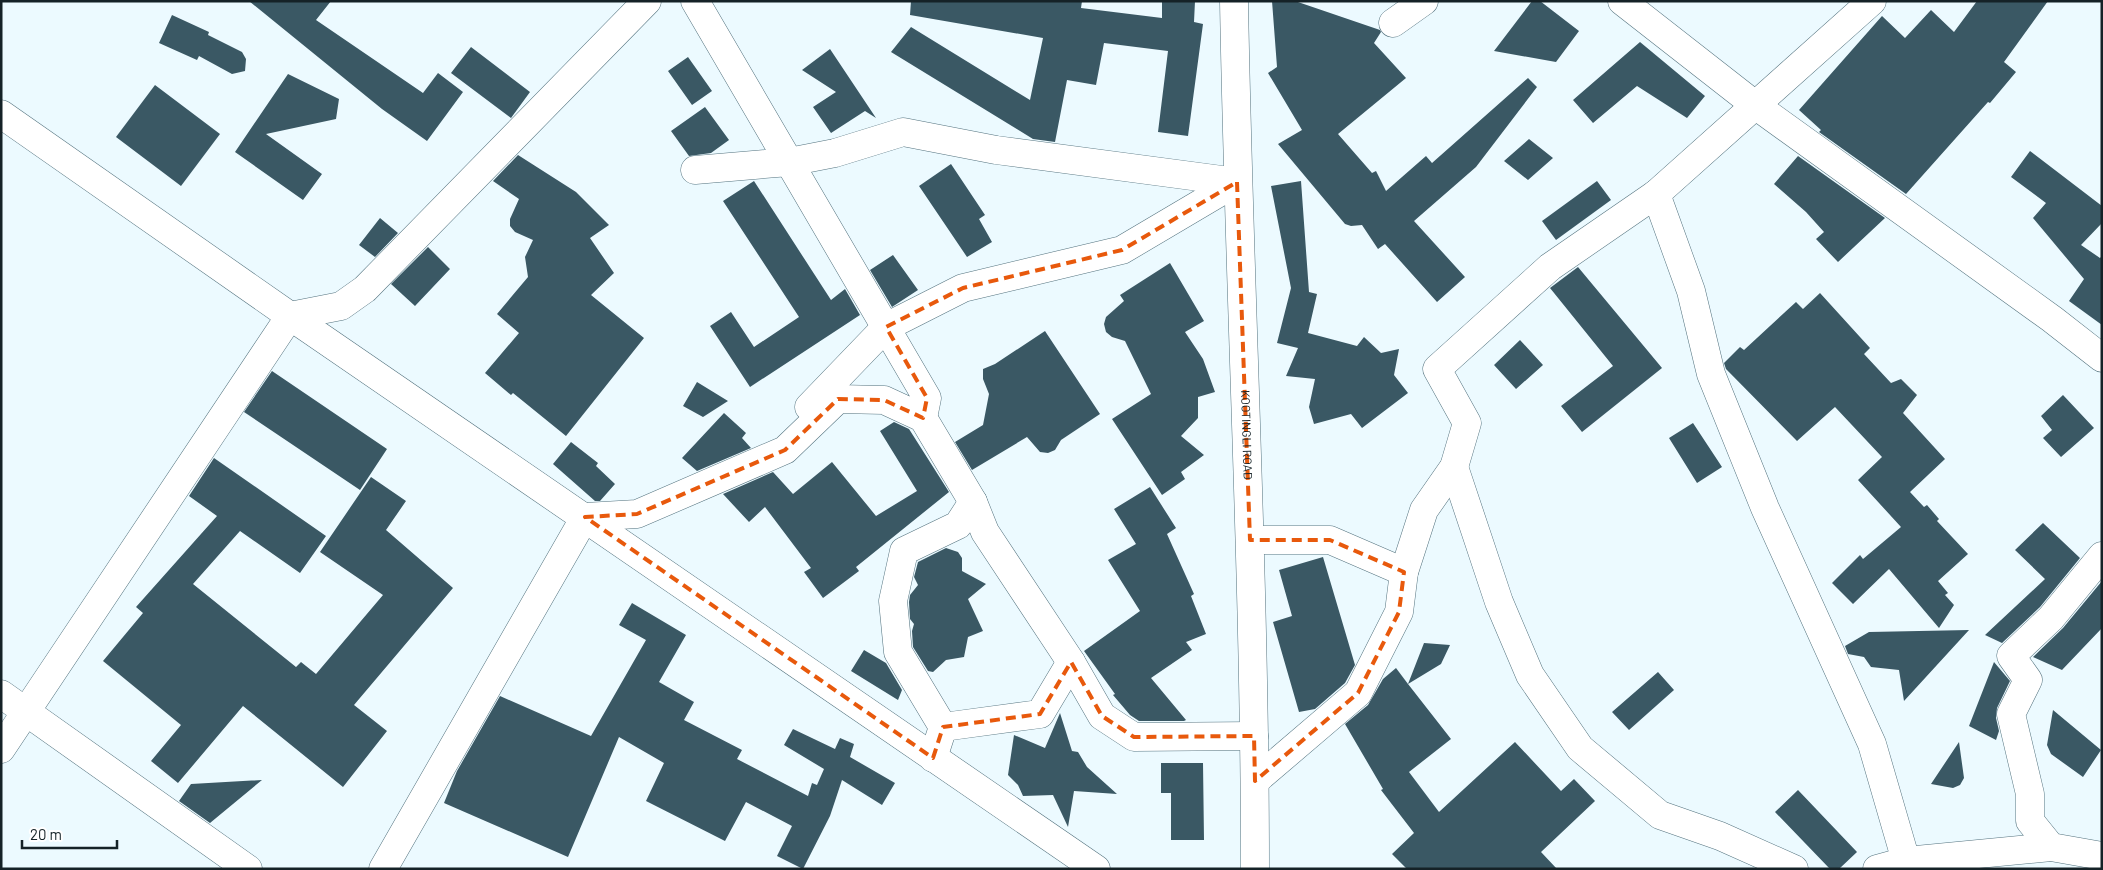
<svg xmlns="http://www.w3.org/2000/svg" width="2103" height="870" font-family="Barlow,sans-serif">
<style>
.building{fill:#3a5864}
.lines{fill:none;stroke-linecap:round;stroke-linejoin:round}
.minor-casing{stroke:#54737f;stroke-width:29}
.minor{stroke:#fff;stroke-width:28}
.marked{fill:none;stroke:#e8590c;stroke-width:4;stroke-dasharray:10 6;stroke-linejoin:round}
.labels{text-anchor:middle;stroke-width:5;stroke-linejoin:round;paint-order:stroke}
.street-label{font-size:12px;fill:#152227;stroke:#fff}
</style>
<rect width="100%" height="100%" fill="#ecfaff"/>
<path class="building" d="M249 1H331L316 20 423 93 438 73 463 92 427 141 382 109Z
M911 1H1082L1081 8 1162 18V1H1195L1194 22 1203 24 1188 136 1158 132 1168 51 1104 43 1096 85 1067 80 1055 142 1033 139 891 52 911 27 1030 100 1043 38 910 15Z
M1272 1H1295L1380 30 1381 32 1374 43 1406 78 1338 134 1372 173 1376 171 1386 191 1426 156 1432 163 1528 78 1537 87 1476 167 1414 221 1465 277 1437 302 1385 244 1378 249 1362 225 1351 226 1345 224 1278 144 1302 130 1268 73 1277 67Z
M1532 1H1540L1579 31 1556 62 1494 51Z
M1977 1H2048L2004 62 2016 72 1990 103 1988 102 1906 194 1819 132 1821 130 1799 110 1882 16 1905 38 1931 10 1954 32Z
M172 15 209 32 208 35 242 52 246 59 245 71 232 74 199 56 197 60 159 43Z
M1640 42 1705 96 1687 118 1637 86 1593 123 1573 100Z
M471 47 530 92 511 118 451 73Z
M830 49 876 118 865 111 831 133 813 107 836 92 802 70Z
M688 57 712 91 692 105 668 71Z
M288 74 339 99 336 119 266 134 322 174 303 200 235 152Z
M155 85 220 134 181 186 116 137Z
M705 107 729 140 711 153 689 156 671 131Z
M1529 139 1553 158 1528 180 1504 161Z
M2030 151 2102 206V223L2081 245 2100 258 2102 256V325L2069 301 2084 279 2033 218 2046 203 2011 177Z
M518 155 576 192 609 225 590 238 614 273 591 295 644 338 566 436 513 393 511 395 485 373 519 333 497 314 528 277 525 257 533 240 515 232 510 226V219L519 199 493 181Z
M1798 156 1885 218 1838 262 1816 239 1824 232 1806 212 1774 184Z
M951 164 985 215 979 219 992 242 967 257 919 186Z
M754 181 831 300 845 289 860 315 750 387 710 326 731 312 754 347 799 317 723 201Z
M1301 181 1309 292 1317 294 1308 333 1357 346 1364 337 1381 353 1399 349 1394 375 1408 393 1362 428 1351 414 1314 424 1309 407 1315 379 1286 376 1298 348 1277 343 1291 288 1271 186Z
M1597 181 1611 200 1556 240 1542 221Z
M380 218 398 233 375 257 359 245Z
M428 247 450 269 415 306 391 284Z
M893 255 918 290 892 307 870 270Z
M1170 263 1204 321 1185 332 1203 359 1215 392 1198 397V418L1181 436 1204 455 1181 472 1185 479 1162 495 1112 419 1151 394 1125 341 1112 337 1106 332 1104 324 1106 317 1124 301 1120 295Z
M1578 267 1662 368 1582 432 1561 406 1613 366 1550 288Z
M1820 293 1870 348 1864 354 1891 383 1901 379 1917 395 1903 413 1945 459 1910 492 1924 507 1927 505 1939 519 1937 521 1968 554 1938 581 1948 593 1945 595 1954 605 1939 628 1889 569 1853 604 1832 583 1860 555 1863 559 1901 527 1858 480 1882 457 1835 407 1797 441 1726 369 1724 363 1740 347 1744 350 1796 302 1803 309Z
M1045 331 1100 414 1061 440 1055 450 1048 453 1040 452 1027 437 972 470 955 442 983 425 989 394 983 379V369L995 364Z
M1520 340 1543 365 1516 389 1494 365Z
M272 371 387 449 360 490 244 412Z
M697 382 728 401 703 417 683 406Z
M2063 395 2094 428 2061 457 2043 438 2052 430 2041 416Z
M724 413 746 433 742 438 751 448 697 471 682 458Z
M894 422 909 429 949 492 856 567 859 571 823 598 804 572 811 568 765 507 749 522 723 494 773 472 793 494 832 462 876 516 917 491 880 431Z
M1693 423 1722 467 1697 483 1669 438Z
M571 442 598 463 596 466 615 484 600 501H595L553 464Z
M214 458 326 536 300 573 240 531 193 584 296 667 301 662 316 674 383 595 320 552 371 477 406 501 386 530 453 588 354 705 387 731 343 787 243 706 178 783 151 761 181 725 103 661 143 613 136 607 217 516 189 496Z
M1150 487 1176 528 1167 534 1194 594 1191 596 1206 634 1186 642 1192 650 1151 678 1186 720 1184 721H1139L1130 715 1113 695 1115 694 1084 651 1140 611 1108 560 1136 544 1114 509Z
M2043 523 2080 558 2040 607 2002 643 1985 635 2045 579 2015 550Z
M946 548 958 552 962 558V571L986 584 968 599 983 631 968 637 964 657 946 660 933 672 928 671 913 647 912 631 914 624 910 619 909 602 910 595 918 585 914 577 918 562Z
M1323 557 1355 665 1345 683 1315 709 1299 712 1273 622 1292 616 1279 570Z
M2102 581V628L2062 670 2033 657 2063 628Z
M632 603 686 635 659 682 694 702 684 720 742 750 737 759 808 796 812 783 817 785 824 769 784 745 793 729 835 749 840 738 854 744 850 757 895 783 882 805 842 780 830 816 803 869 777 856 792 826 746 802 725 841 646 801 664 763 619 737 568 857 444 803 457 771 500 696 591 736 646 640 619 625Z
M1969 630 1904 701 1899 670 1871 667 1864 657 1848 654 1845 646 1869 632Z
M1424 643 1450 645 1441 664 1408 684 1451 739 1409 772 1439 812 1515 742 1561 791 1574 779 1595 801 1541 852 1557 869H1407L1392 854 1414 833 1381 790 1383 789 1345 724 1368 705 1383 679 1396 668 1408 684Z
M864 650 886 663 902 690 898 700 851 671Z
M1994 662 2010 681 1997 708 1996 718 1999 731 1996 740 1969 726Z
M1658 672 1674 690 1629 730 1612 712Z
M2053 710 2101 750 2083 777 2051 754 2047 745Z
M1060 713 1072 751 1078 752 1087 767 1117 794 1074 791 1068 827 1053 795 1023 796 1018 785 1008 775 1014 735 1045 748Z
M1959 742 1964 778 1960 785 1953 788 1931 784Z
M1161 763H1203L1204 840H1171V793H1161Z
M262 780 210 823 179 801 191 784Z
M1798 790 1857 852 1839 869H1830L1775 812Z"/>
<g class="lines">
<g class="minor-casing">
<g id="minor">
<path id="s1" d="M1234 1C1239 290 1255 579 1255 869"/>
<path d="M1622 1 1755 105 2052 319 2102 358"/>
<path d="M1393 23 1424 1"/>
<path d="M1 114 290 316 1096 869"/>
<path d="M695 170 789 162 835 153 903 132 996 150 1237 182 1122 250 963 288 886 327 809 407"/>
<path d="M1656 194 1691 291 1711 374 1765 508 1872 744 1906 861"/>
<path d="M923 418 973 502 985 532 1071 662 1102 716 1134 737 1254 736"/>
<path d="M1454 467 1499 602 1530 675 1580 748 1660 815 1720 836 1794 869"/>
<path d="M1250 540H1330L1404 572"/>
<path d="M2102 556 2051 618 2011 656 2028 680 2011 714 2030 794V821L2051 847 2102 856"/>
<path d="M1 694 248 869"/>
<path d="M943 727 1040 714 1071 662"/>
<path d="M1 749 290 316 341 306 365 289 647 1"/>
<path d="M933 758 943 727 898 652 893 601 904 551 958 525 973 502"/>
<path d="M1255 781 1358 693 1399 612 1404 572 1424 510 1454 467 1467 423 1437 369 1550 267 1656 194 1872 1"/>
<path d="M383 869 585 517 637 514 785 450 838 399 884 400 923 418 927 398 695 1"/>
<path d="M1877 869 1906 861 2051 847"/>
</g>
</g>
<use href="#minor" class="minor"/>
</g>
<path class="marked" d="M1237 182 1250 540H1330L1404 572 1399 612 1358 693 1255 781 1254 736 1134 737 1102 716 1071 662 1040 714 943 727 933 758 585 517 637 514 785 450 838 399 884 400 923 418 927 398 886 327 963 288 1122 250Z"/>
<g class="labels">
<g class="street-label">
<text dy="4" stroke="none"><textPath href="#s1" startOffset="434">KOOTINGLI ROAD</textPath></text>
</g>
</g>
<rect width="2103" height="870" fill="none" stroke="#152227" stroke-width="5"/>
<path d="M22 840v8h95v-8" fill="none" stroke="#152227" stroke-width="2.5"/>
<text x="30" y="840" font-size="15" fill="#152227" stroke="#ffffff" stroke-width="4" paint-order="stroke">20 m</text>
</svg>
